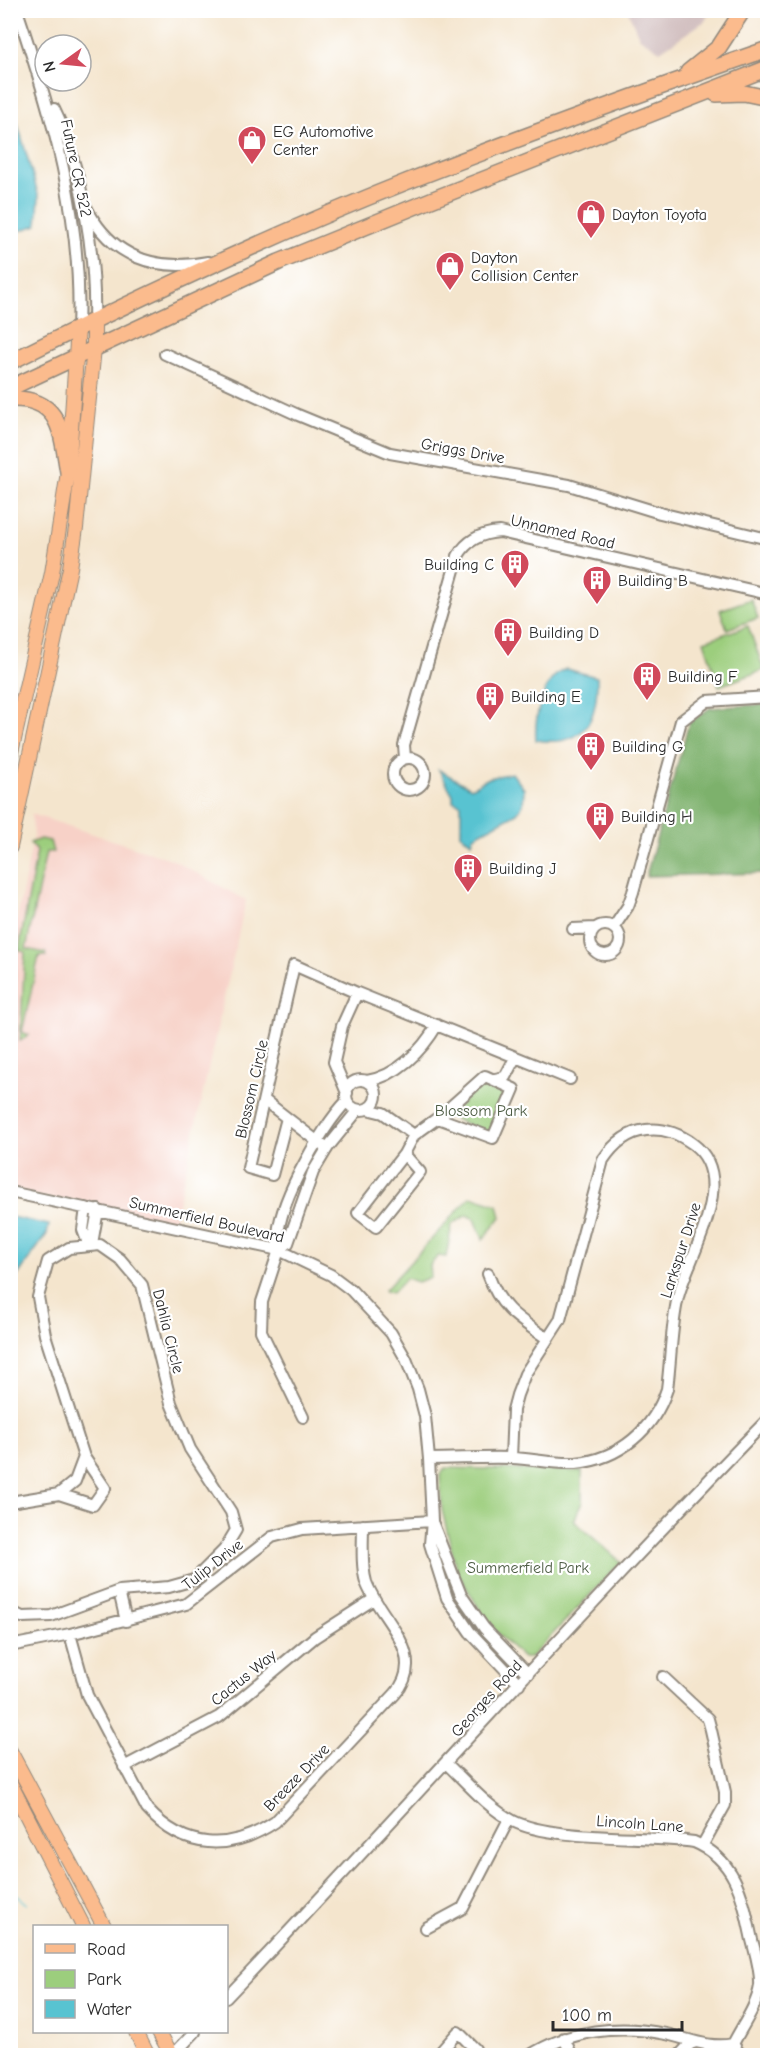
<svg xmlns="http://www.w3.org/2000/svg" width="778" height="2066" font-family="'Comic Neue',sans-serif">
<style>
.built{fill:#f7d1c7}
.industrial{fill:#d2bfc0}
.green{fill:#9cce7d;stroke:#647c54;stroke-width:1.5}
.forest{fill:#7db16c;stroke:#546e4c;stroke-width:1.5}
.water{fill:#58c3d1;stroke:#42777e;stroke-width:1.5}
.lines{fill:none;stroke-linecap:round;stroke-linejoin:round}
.stream{stroke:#58c3d1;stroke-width:2}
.minor-casing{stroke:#90887c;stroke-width:14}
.major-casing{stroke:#90887c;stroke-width:16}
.highway-casing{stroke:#90887c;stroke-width:18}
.minor{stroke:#fff;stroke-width:10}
.major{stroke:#fbbb8d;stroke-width:14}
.highway{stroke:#fbbb8d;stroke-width:15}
.labels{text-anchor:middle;stroke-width:4.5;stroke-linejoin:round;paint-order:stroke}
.poi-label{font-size:16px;fill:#2b2b2b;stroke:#fff;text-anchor:start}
.street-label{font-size:16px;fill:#2b2b2b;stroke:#fff}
.park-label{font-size:16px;fill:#4d5c44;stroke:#fff}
</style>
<rect width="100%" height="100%" fill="#fff"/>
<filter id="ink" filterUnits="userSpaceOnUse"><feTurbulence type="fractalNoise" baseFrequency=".0167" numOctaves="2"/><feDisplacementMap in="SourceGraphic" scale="12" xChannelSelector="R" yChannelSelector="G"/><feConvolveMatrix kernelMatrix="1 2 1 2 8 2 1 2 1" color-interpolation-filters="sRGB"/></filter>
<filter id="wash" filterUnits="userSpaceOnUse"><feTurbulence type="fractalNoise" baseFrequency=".008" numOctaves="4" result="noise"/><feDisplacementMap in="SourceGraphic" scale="24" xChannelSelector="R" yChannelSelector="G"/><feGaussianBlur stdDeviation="1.35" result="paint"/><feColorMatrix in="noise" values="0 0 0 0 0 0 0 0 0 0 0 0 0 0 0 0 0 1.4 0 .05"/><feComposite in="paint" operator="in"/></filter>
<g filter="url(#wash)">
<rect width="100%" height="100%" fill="#f4e5cd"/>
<path class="built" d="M31 814 171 859 246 900 174 1222 11 1191V948L34 835Z"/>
<path class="industrial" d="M628 11H710L705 21 660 51 639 37Z"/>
<path class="green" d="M751 599 758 618 727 629 720 610Z
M748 626 764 670 719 686 704 641Z
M40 839 50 841 53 852H46L26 949 46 953V956H39L22 1032 29 1035 20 1041 25 952 19 950 37 851 30 843Z
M485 1080 508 1092 489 1134 448 1116Z
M471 1196 498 1205 501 1217 483 1239 475 1219 467 1215 452 1224 446 1257 438 1256 430 1265 431 1277 418 1282 406 1278 392 1293 384 1291Z
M445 1468 582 1471V1502L574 1521 621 1562 530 1658H523L489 1625 457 1572 442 1510 440 1475Z"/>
<path class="forest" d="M767 704V873L646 876 689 723 710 708Z"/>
<path class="water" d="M10 98 39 197 37 225 16 232 10 229Z
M566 669 597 677C598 720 585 748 536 740 534 718 543 677 566 669Z
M439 770 471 788 489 778 512 773 524 789 523 805 517 813 474 836 472 842 461 835V804L453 801V795Z
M11 1217 49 1225 47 1234 11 1285Z"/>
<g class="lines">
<path class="stream" d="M10 1890 27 1904"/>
</g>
</g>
<g filter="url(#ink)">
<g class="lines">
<g class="minor-casing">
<path id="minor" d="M17 10C52 114 83 217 78 328
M54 109C82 166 96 257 94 320
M86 207C111 257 155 272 208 262
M10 274 12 275
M165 354 298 415 390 453 569 485 660 513 768 539
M393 774a16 16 0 1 1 32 0a16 16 0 1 1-32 0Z
M405 758 404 745 458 556C467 540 482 533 500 532L768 594
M590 940a15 15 0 1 1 30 0a15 15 0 1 1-30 0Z
M614 927 628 906 633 892 681 721 707 701 768 697
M573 929 595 928
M357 993 570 1079
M485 1076 514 1089 493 1138 438 1118Z
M495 1079 505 1077 515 1058
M346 1095a15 15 0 1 1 30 0a15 15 0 1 1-30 0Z
M367 1081C397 1076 422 1051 437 1025
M264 1100 287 1118
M367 1109 383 1113 414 1135 439 1117
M327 1149 287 1118 272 1175 248 1168 294 965 357 993 342 1026 334 1062 347 1093
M404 1154 420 1172 376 1227 358 1213 404 1154 414 1135
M10 1192 279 1250 331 1275 351 1290 391 1333 406 1359 418 1389 425 1416 429 1459 432 1521 430 1544 447 1598 470 1632 519 1684
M86 1208 83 1230 89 1246 93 1238 98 1210
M279 1250 262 1302 261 1331 303 1417
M279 1250C269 1215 322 1126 347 1101
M279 1250 288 1243 313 1172 328 1147 358 1110
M488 1274C500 1309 519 1319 548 1339
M429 1459C457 1459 484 1457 512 1458 533 1459 555 1464 576 1463 620 1459 654 1429 667 1389 671 1359 671 1326 678 1297 689 1254 740 1179 693 1144 678 1133 664 1128 646 1130 627 1132 613 1145 603 1160L560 1320 525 1374 517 1395 513 1410 511 1458
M59 1494 93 1505 105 1488 84 1457
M10 1502 59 1494 75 1481 84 1457 45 1335 38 1297 48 1261 69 1248 100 1245 120 1259 142 1285 171 1403 190 1449 231 1512 236 1530 224 1550 194 1580 169 1587 119 1591 51 1616 22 1617 10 1611
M433 1524 461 1595 484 1628 528 1674
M119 1591 126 1621
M70 1634 87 1695 147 1809C184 1850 230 1852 275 1822L395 1694C430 1654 379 1619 366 1582 361 1565 363 1543 363 1525
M10 1646 70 1634 186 1604 272 1537 302 1529 432 1521
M663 1677 708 1719 711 1730 725 1792V1805L702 1846
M447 1764C467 1783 488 1808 513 1821 552 1841 646 1835 694 1842 737 1860 743 1899 752 1940 756 1955 761 1971 760 1986 757 2006 742 2026 733 2044
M124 1767 219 1717 315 1637 374 1599
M426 1928 463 1908 509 1819
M226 1998C408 1807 583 1608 768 1419
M564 2038 572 2056
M172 2056 195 2032
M437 2056 458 2032 475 2049 470 2056
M529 2056C570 2030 618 2024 666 2034 689 2039 709 2049 733 2044L741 2056
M679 2056 690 2044 696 2042"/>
</g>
<g class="major-casing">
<path id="major" d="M10 757 52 573 68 472 78 328
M10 847 70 568 76 528 94 348V320
M10 1751 104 1926
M10 1783 83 1926
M136 2032 148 2056
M159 2032 172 2056"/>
</g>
<g class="highway-casing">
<path id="highway" d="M688 72 719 47 743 10
M716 94 744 93 768 98
M10 362C140 297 272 235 406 182 526 135 647 91 768 49
M10 388 279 262 431 200 768 68
M10 399C61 397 61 432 68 472"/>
</g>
<use href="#minor" class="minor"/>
<use href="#major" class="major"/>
<use href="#highway" class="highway"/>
</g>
</g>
<defs>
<g id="shop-pin" transform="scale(1.5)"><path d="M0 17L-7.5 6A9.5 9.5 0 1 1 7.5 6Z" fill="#d1495b" stroke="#fff"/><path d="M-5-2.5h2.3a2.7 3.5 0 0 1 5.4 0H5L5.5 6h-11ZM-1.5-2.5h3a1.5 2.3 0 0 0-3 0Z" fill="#fff"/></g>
<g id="building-pin" transform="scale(1.5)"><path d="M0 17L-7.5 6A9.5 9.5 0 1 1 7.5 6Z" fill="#d1495b" stroke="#fff"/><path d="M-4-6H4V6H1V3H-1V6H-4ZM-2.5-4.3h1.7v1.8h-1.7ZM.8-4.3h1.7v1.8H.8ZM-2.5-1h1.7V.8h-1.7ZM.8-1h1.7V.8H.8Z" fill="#fff"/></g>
</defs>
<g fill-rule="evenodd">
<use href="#shop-pin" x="252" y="140"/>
<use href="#shop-pin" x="591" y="214"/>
<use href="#shop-pin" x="450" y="266"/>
<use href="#building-pin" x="515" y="564"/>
<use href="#building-pin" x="597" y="580"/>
<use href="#building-pin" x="508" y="632"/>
<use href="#building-pin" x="647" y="676"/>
<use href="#building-pin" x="490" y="696"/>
<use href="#building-pin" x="591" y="746"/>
<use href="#building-pin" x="600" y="816"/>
<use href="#building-pin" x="468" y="868"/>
</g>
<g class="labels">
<g class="poi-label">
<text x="273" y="137">EG Automotive<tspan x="273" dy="18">Center</tspan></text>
<text x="612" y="220">Dayton Toyota</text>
<text x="471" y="263">Dayton<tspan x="471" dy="18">Collision Center</tspan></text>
<text x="494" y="570" text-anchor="end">Building C</text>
<text x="618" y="586">Building B</text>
<text x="529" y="638">Building D</text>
<text x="668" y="682">Building F</text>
<text x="511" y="702">Building E</text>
<text x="612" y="752">Building G</text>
<text x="621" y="822">Building H</text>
<text x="489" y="874">Building J</text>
</g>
<g class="street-label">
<text transform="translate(77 168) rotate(78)" y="6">Future CR 522</text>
<text transform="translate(463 450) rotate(10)" y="6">Griggs Drive</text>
<text transform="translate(563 531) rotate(13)" y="6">Unnamed Road</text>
<text transform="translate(251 1089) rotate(-77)" y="6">Blossom Circle</text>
<text transform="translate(207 1219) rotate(13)" y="6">Summerfield Boulevard</text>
<text transform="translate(680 1250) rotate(-72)" y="6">Larkspur Drive</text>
<text transform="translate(169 1331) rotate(76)" y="6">Dahlia Circle</text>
<text transform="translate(212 1564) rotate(-38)" y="6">Tulip Drive</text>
<text transform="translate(243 1677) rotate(-39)" y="6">Cactus Way</text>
<text transform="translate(486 1698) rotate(-48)" y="6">Georges Road</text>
<text transform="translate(296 1777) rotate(-46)" y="6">Breeze Drive</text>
<text transform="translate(640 1823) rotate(4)" y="6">Lincoln Lane</text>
</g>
<g class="park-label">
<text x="481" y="1116">Blossom Park</text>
<text x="528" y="1573">Summerfield Park</text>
</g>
</g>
<rect width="778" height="2066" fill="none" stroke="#fff" stroke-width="36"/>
<rect x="33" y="1925" width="195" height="108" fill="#ffffff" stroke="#aaaaaa" stroke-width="1.5"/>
<rect x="45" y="1944" width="30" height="9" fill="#fbbb8d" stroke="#aaaaaa" stroke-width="1.5"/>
<text x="87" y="1955" font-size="18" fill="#2b2b2b">Road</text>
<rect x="45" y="1970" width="30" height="18" fill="#9cce7d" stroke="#aaaaaa" stroke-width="1.5"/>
<text x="87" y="1985" font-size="18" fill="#2b2b2b">Park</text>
<rect x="45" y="2000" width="30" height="18" fill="#58c3d1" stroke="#aaaaaa" stroke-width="1.5"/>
<text x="87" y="2015" font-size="18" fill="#2b2b2b">Water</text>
<g transform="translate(63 63) rotate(255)"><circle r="28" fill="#ffffff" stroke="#aaaaaa" stroke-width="1.5"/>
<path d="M0-4.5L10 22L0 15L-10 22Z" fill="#d1495b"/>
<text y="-9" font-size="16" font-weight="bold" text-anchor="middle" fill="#2b2b2b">N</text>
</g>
<path d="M553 2021v9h129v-9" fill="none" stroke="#2b2b2b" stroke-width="3"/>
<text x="562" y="2021" font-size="18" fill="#2b2b2b" stroke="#ffffff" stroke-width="4.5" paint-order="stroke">100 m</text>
</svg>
